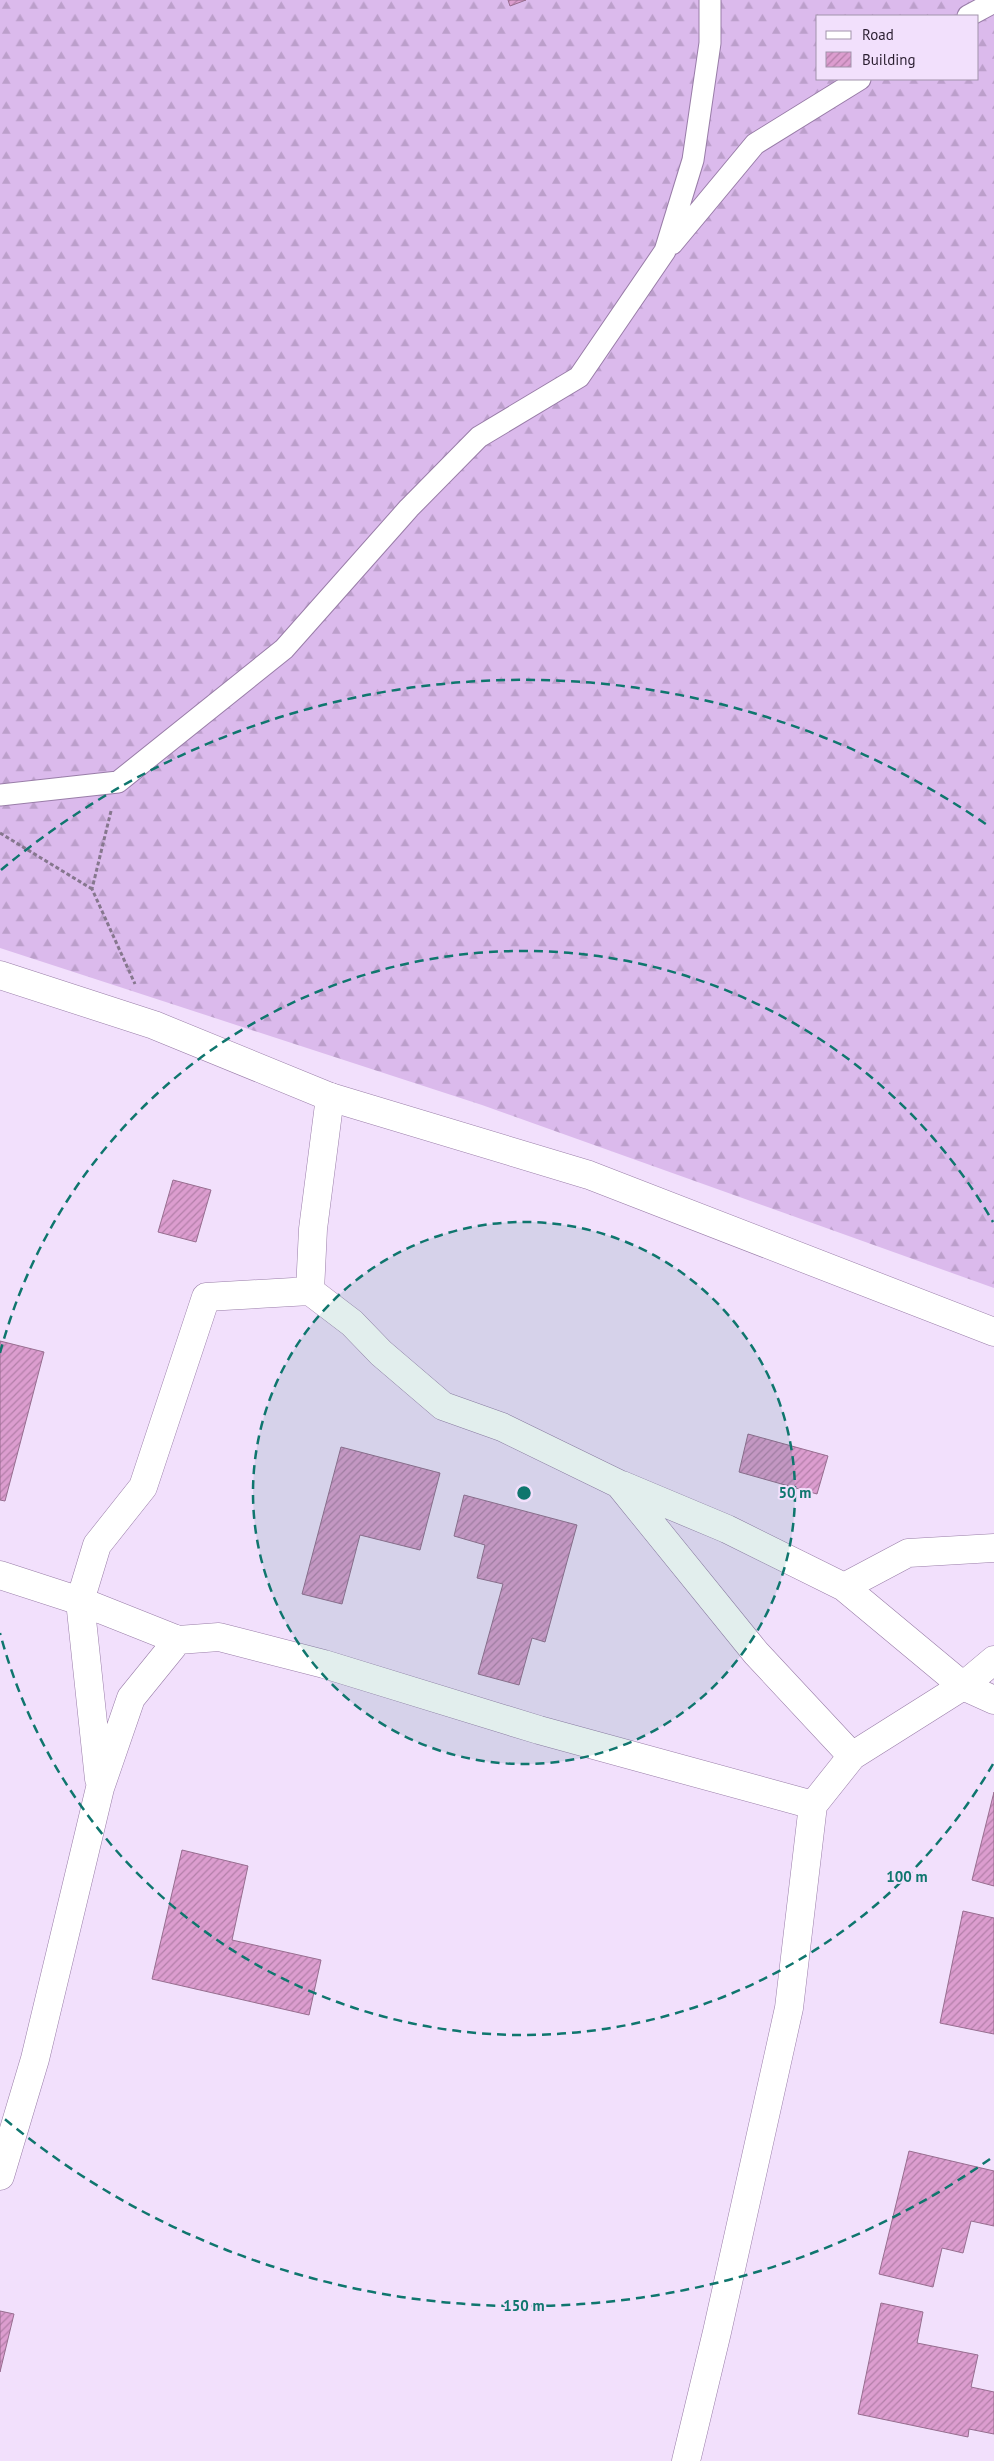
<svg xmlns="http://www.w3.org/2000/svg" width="994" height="2461" font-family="'PT Sans',sans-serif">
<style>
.forest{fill:url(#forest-firs);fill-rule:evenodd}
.building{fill:url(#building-hatch);stroke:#976d8f}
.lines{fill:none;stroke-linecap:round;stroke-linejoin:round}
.lane-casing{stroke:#997da8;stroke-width:23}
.street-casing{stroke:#997da8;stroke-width:29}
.primary-casing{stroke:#997da8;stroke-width:29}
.path{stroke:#86778e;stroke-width:3;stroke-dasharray:4 2.5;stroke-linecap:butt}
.lane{stroke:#fff;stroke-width:21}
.street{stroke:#fff;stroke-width:28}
.primary{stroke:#fff;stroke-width:28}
.ring{fill:none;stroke:#0f766e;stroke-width:2.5;stroke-dasharray:9 6}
.centre{fill:#0f766e;stroke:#f2e0fc;stroke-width:2.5}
.ring-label{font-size:15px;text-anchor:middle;font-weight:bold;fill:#0f766e;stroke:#f2e0fc;stroke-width:4;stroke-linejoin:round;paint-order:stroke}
</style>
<defs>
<pattern id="forest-firs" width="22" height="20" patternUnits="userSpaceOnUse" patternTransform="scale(1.25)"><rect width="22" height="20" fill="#dbbaec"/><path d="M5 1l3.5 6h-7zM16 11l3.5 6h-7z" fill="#bc9fcb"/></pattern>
<pattern id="building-hatch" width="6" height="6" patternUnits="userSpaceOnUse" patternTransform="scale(1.25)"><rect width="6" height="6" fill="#dc9dcf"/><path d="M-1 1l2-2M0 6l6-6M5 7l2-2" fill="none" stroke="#b37fa9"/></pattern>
</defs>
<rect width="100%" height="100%" fill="#f2e0fc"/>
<path class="forest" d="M0 0H994V1288L482 1105 0 948ZM818 16H978V79H818Z"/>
<path class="building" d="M508 0H526L510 6Z
M173 1180 211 1190 196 1242 158 1232Z
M0 1341 44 1352 5 1501 0 1500Z
M748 1434 828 1456 817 1494 739 1472Z
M341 1447 440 1473 420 1550 360 1535 342 1604 302 1594Z
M464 1495 577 1525 545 1642 532 1638 519 1685 478 1674 503 1584 477 1578 485 1545 454 1536Z
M994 1792V1886L972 1880Z
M182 1850 248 1866 232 1940 321 1960 309 2015 152 1979Z
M963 1911 994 1918V2034L940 2023Z
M909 2151 994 2171V2226L971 2221 963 2253 942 2248 933 2287 879 2274Z
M881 2303 923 2312 917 2343 978 2355 971 2387 994 2392V2434L969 2429 968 2437 858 2414Z
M0 2311 14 2314 0 2372Z"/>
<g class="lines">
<g class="lane-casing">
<path id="lane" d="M968 16 994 2
M672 244 755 144 860 79
M0 795 118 782 284 649 409 508 479 437 579 377 665 251 693 160 710 43V0"/>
</g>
<g class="street-casing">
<path id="street" d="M330 1097 313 1229 310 1291 352 1323 381 1353 443 1406 502 1427 619 1484 756 1653 852 1756
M622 1485 727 1529 844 1587 963 1686 994 1700
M0 1575 80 1601 178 1640
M844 1587 908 1553 994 1548
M99 1779 80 1601 97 1545 143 1487 206 1297 310 1291
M0 2176 35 2059 100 1788 131 1698 178 1640 219 1637 324 1664 539 1730 813 1805
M686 2461 717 2332 789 2008 813 1805 852 1756 963 1686 994 1660"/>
</g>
<g class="primary-casing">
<path id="primary" d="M0 975 154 1025 330 1097 589 1175 994 1332"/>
</g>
<path class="path" d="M111 811 92 889 135 984
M0 833 92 889"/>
<use href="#lane" class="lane"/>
<use href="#street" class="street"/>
<use href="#primary" class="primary"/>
</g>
<circle cx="524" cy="1493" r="271" fill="#0f766e" fill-opacity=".12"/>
<g class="ring">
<circle cx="524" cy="1493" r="271"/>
<path d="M993 1764A542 542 0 0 1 0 1633M0 1353A542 542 0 0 1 993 1222"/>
<path d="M990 2159A813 813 0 0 1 1 2116M1 870A813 813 0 0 1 990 827"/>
</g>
<circle cx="524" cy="1493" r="8" class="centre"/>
<g class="ring-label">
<text x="795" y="1498">50 m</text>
<text x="907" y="1882">100 m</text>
<text x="524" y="2311">150 m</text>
</g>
<rect x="816" y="15" width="162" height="65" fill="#f2e0fc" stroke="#a293ab"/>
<rect x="826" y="31" width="25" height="8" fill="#ffffff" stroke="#a293ab"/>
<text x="862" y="40" font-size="15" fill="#2b1f31">Road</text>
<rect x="826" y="52" width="25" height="15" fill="url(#building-hatch)" stroke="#a293ab"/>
<text x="862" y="65" font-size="15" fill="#2b1f31">Building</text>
</svg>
